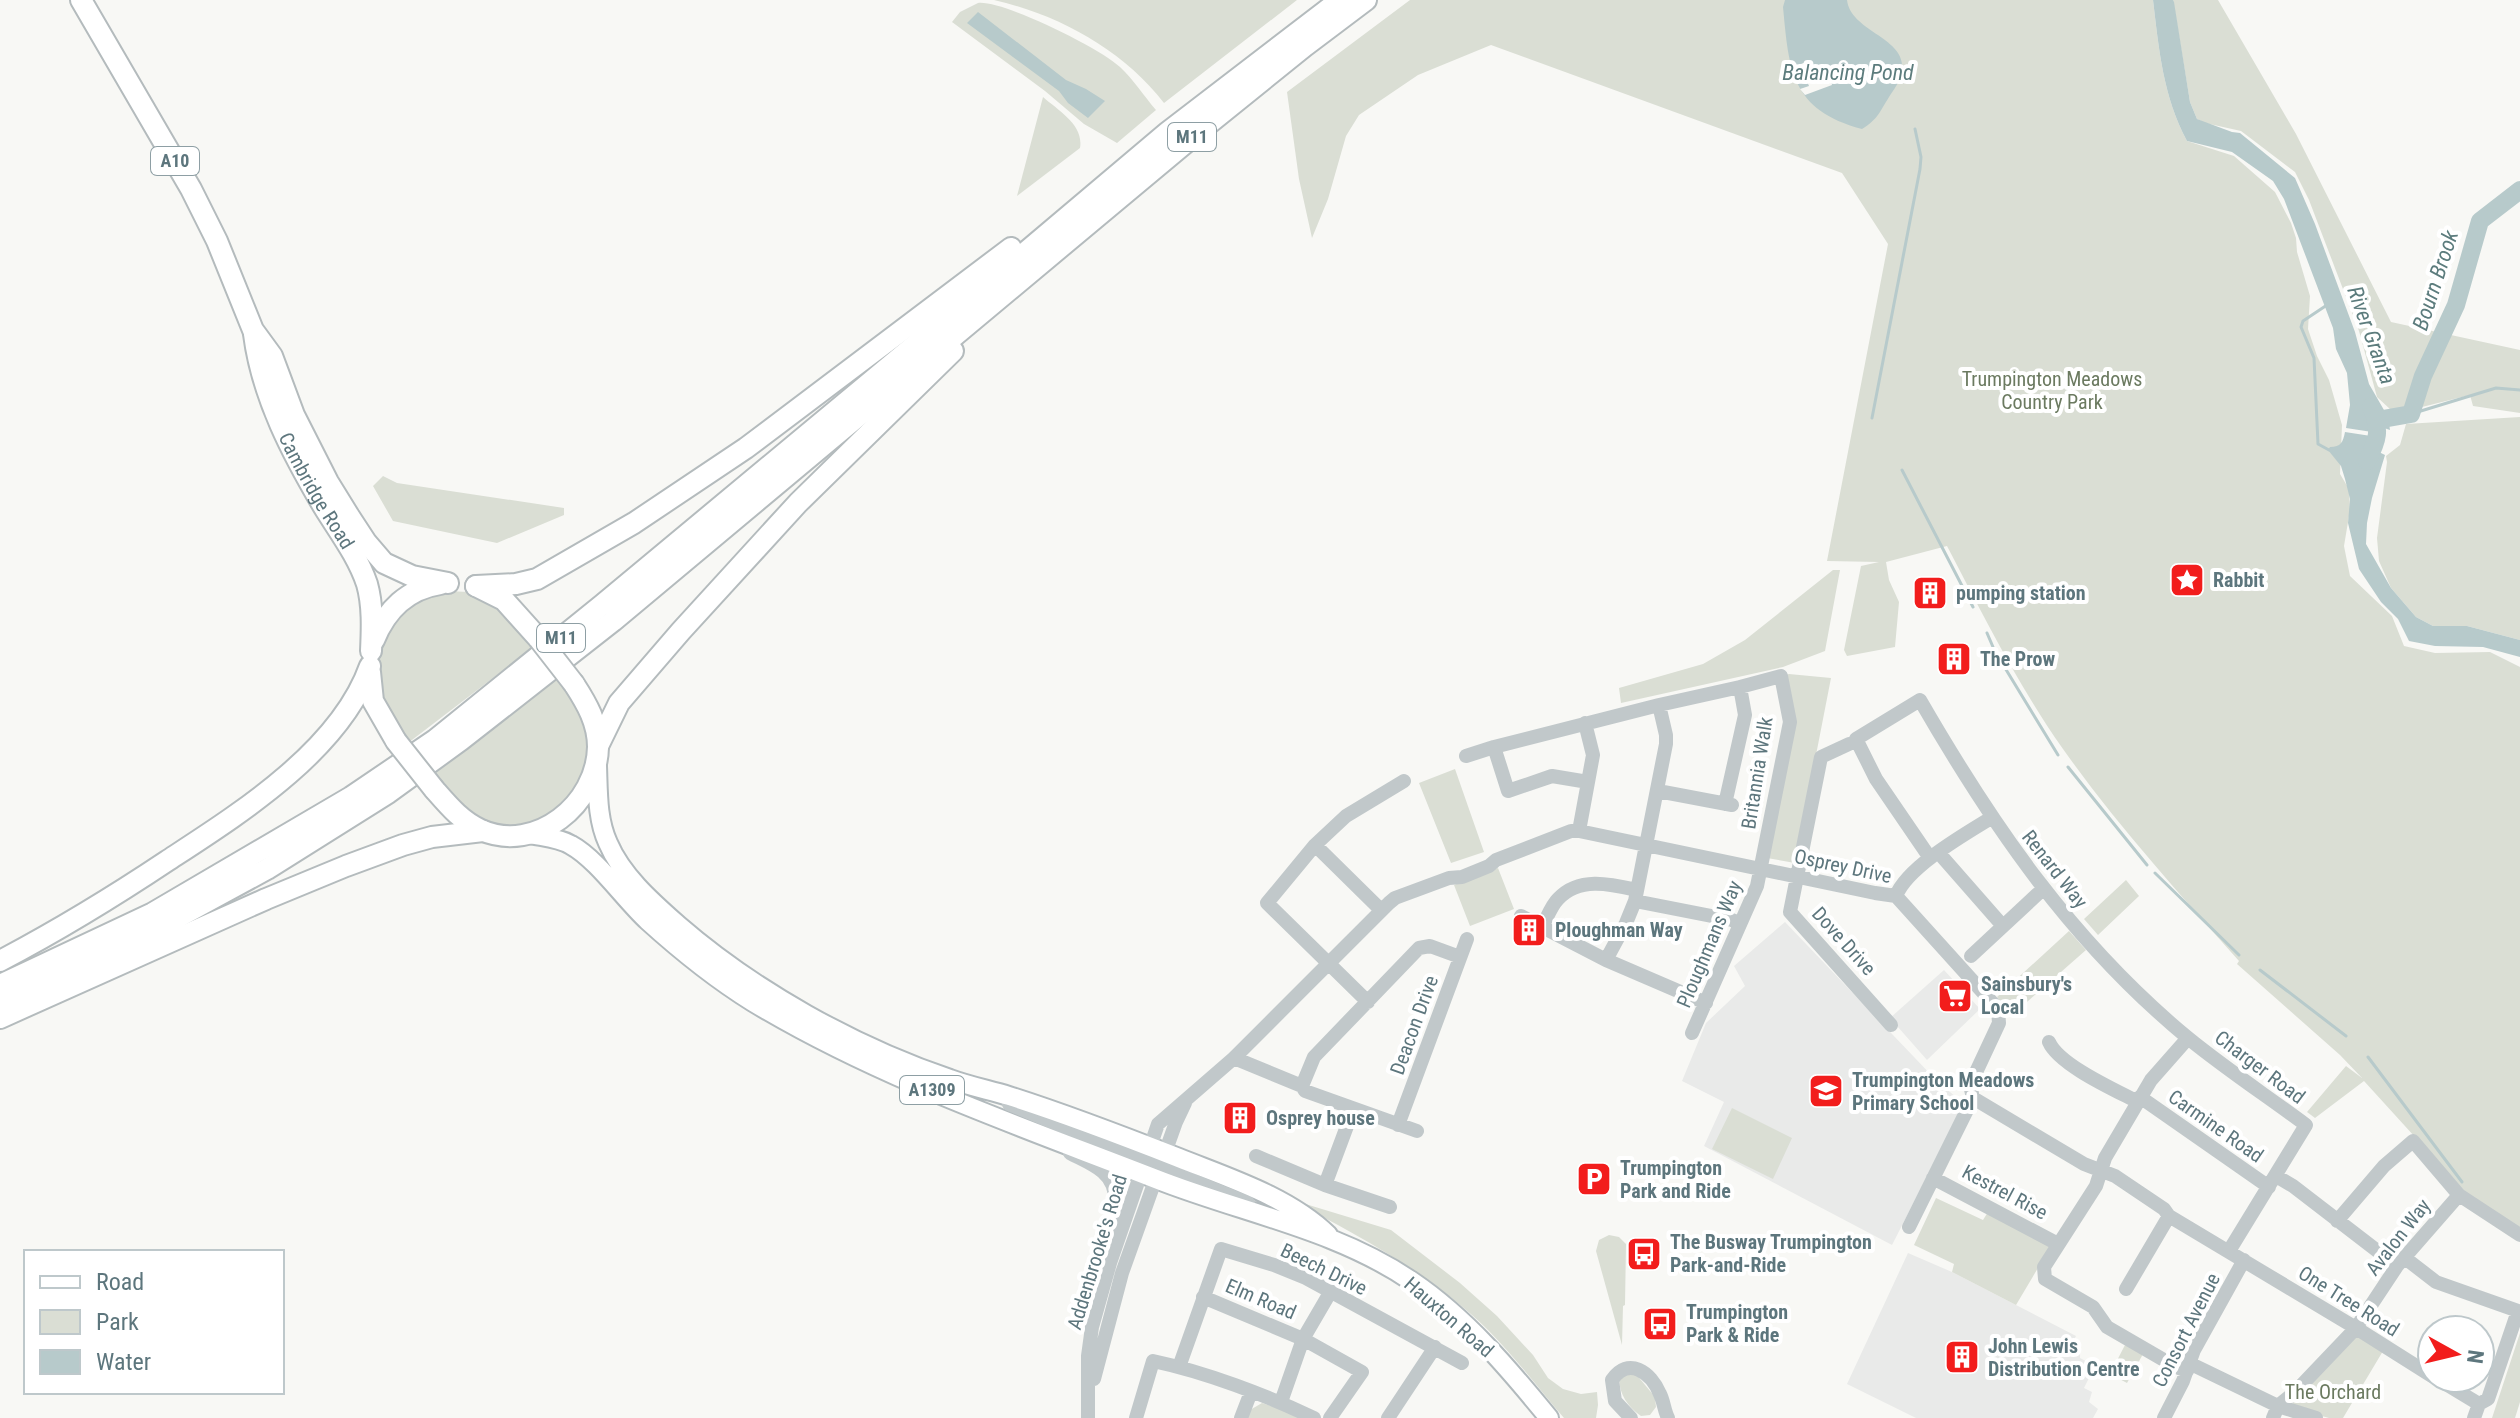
<svg xmlns="http://www.w3.org/2000/svg" width="2520" height="1418" font-family="'Roboto Condensed',sans-serif">
<style>
.built{fill:#e9eae9}
.green{fill:#daded4}
.water{fill:#b7cacb}
.pier{fill:#f8f8f5}
.lines{fill:none;stroke-linecap:round;stroke-linejoin:round}
.stream{stroke:#b7cacb;stroke-width:3}
.river{stroke:#b7cacb;stroke-width:18}
.major-casing{stroke:#b2babd;stroke-width:22}
.highway-casing{stroke:#b4bbbd;stroke-width:24}
.minor{stroke:#c1c8ca;stroke-width:14}
.major{stroke:#fff;stroke-width:18}
.highway{stroke:#fff;stroke-width:20}
.highway-bridge-casing{stroke:#b4bbbd;stroke-width:24;stroke-linecap:butt}
.highway-bridge{stroke:#fff;stroke-width:20}
.labels{text-anchor:middle;stroke-width:8;stroke-linejoin:round;paint-order:stroke}
.shield{fill:#fff;stroke:#8e9fa4;stroke-width:2}
.shield-label{font-size:18px;font-weight:bold;fill:#5d767d}
.park-label{font-size:20px;fill:#6b7a60;stroke:#fff}
.street-label{font-size:20px;fill:#5d767d;stroke:#fff}
.poi-label{font-size:20px;font-weight:bold;fill:#5d767d;stroke:#fff;text-anchor:start}
.water-label{font-size:22px;font-style:italic;fill:#5c7c7d;stroke:#fff}
</style>
<rect width="100%" height="100%" fill="#f8f8f5"/>
<path class="built" d="M1785 922 1936 1080 1964 1104 1892 1245 1704 1146 1724 1102 1682 1081 1706 1023 1745 986 1734 966Z
M1944 970 1980 1009 1927 1060 1890 1018Z
M1908 1253 1952 1272 2076 1336 2071 1346 2080 1350V1358L2095 1366 2084 1388 2092 1392 2089 1402 2098 1409 2093 1418H1916L1847 1384Z"/>
<path class="green" d="M994 0H1297L1164 103C1123 50 1059 15 994 0Z
M1410 0H2153C2159 50 2163 96 2187 141L2234 156 2275 192 2291 223 2296 238 2297 252 2310 296 2308 329 2317 356 2329 380 2342 425 2340 474 2349 489 2350 510 2344 546 2350 576 2392 616 2404 646 2435 653 2490 652 2520 667V1230L2465 1192 2364 1081 2315 1118 2307 1112 2346 1066 2362 1078 2340 1055 2237 964 2239 961C2178 892 2116 824 2063 749 2018 685 1983 615 1947 546L1886 562 1889 580 1899 602 1895 647 1847 656 1844 650 1861 566 1879 562 1827 561 1888 244 1842 173 1491 45 1418 75 1359 115 1346 136 1328 199 1312 238 1299 179 1287 92Z
M2173 0H2218L2296 134 2391 322 2520 350V413L2473 406 2470 395 2406 411 2391 410 2377 397 2359 331 2309 200 2295 172 2241 131 2205 123 2197 119 2190 102Z
M978 3C1003 0 1100 48 1120 67 1133 79 1144 96 1156 110L1117 143 1084 124 1045 91 952 22 960 12Z
M1043 97C1059 111 1084 125 1080 148L1017 196Z
M2520 417V640L2467 626H2433L2416 617 2391 588 2379 561 2377 538 2387 462 2386 456 2400 445 2406 424Z
M383 476 397 483 564 508V515L497 543 393 521 373 486Z
M1833 570H1840L1825 651 1783 667 1621 703 1619 688 1703 664 1745 640Z
M446 591 469 592 490 599 536 645 408 743 384 712 375 657 396 616 424 597Z
M1789 674 1831 678 1795 863 1767 858 1793 720 1782 676Z
M554 675 578 702 590 744 583 777 564 805 538 821 518 826H497L478 820 428 773Z
M1455 769 1484 852 1451 863 1419 783Z
M1498 868 1514 909 1470 926 1454 885Z
M2126 880 2139 896 2098 935 2084 919Z
M2069 931 2086 950 2010 1017 1997 997Z
M1732 1108 1792 1138 1773 1179 1712 1149Z
M1936 1198 1983 1220 1988 1212 2051 1246 2016 1305 1952 1272 1954 1264 1914 1245Z
M1289 1199 1391 1230 1460 1283 1497 1316 1533 1355 1548 1378 1563 1389 1581 1394 1597 1392 1598 1405 1596 1418H1564C1539 1389 1515 1357 1488 1330 1430 1273 1359 1236 1289 1199Z
M1609 1235 1619 1237 1626 1244 1625 1305 1623 1306 1622 1345 1596 1251 1599 1240Z
M2520 1333V1402L2515 1418H2492Z
M2356 1336 2383 1351 2343 1418H2329L2289 1407Z
M2125 1345 2143 1354 2127 1383 2110 1374Z
M1626 1373 1636 1374 1655 1397 1656 1407 1650 1415 1641 1416C1627 1406 1620 1395 1619 1379Z
M1262 1403 1308 1418H1247L1250 1410Z"/>
<path class="water" d="M1785 0H1847C1851 35 1918 38 1899 81 1896 87 1892 92 1889 97 1879 113 1878 119 1862 129 1791 110 1789 70 1783 7Z
M2153 0H2173L2174 2 2190 102 2197 119 2232 132 2240 133 2295 178 2315 224 2355 332 2369 384 2388 417 2390 430 2384 428 2380 431 2373 428 2372 432 2346 428 2350 405 2347 373 2336 349 2333 328 2284 199 2273 181 2232 152 2187 141C2163 96 2159 50 2153 0Z
M978 12 1066 80 1086 89 1105 101 1088 118 1068 103 1059 91 967 23Z
M2345 432 2371 436V446L2376 442 2379 452 2385 455 2372 498 2367 523 2366 544 2391 588 2416 617 2433 626H2467L2520 640V657L2483 647 2435 646 2409 641 2398 619 2381 602 2359 569 2348 523 2350 499 2345 479 2341 466 2328 450 2330 447C2341 447 2343 442 2345 432Z"/>
<path class="pier" d="M1806 62 1814 83 1824 79 1825 83 1831 81 1832 85 1805 95 1800 89 1809 86 1803 71 1792 74 1791 68Z"/>
<g class="lines">
<path class="stream" d="M2327 305 2303 321 2301 327 2314 358 2318 444 2329 450
M2411 414 2496 388 2520 390
M1872 418 1920 169 1921 157 1915 129
M1902 470 1973 607
M1987 633 1993 647
M2002 663 2058 755
M2068 767 2147 865
M2155 873 2239 955
M2260 970 2346 1036
M2368 1057 2462 1182"/>
<path class="river" d="M2377 420 2411 414 2423 376 2456 305 2480 221 2520 190
M2367 461C2378 440 2381 430 2371 407"/>
<g class="major-casing">
<path id="major" d="M597 766C598 792 597 819 608 843 622 876 652 902 678 925 754 991 855 1047 950 1079 969 1086 989 1090 1009 1096 1066 1114 1123 1136 1179 1158 1229 1178 1289 1197 1328 1235
M530 834C544 837 559 838 571 845 597 859 625 900 648 921 680 950 716 979 753 1002 879 1078 1020 1126 1156 1179 1242 1213 1336 1229 1413 1282 1466 1318 1509 1369 1549 1418"/>
</g>
<g class="highway-casing">
<g id="highway">
<path d="M81 0 191 189 217 241 253 330 272 356 294 415 328 482 349 516 366 542 384 563 412 576 448 583"/>
<path id="s1" d="M254 334C262 397 293 455 325 509 340 533 358 557 367 584 373 605 372 629 371 651"/>
<path d="M476 586 516 584 537 579 634 523 746 448 1011 248"/>
<path d="M476 586 504 600 539 639"/>
<path d="M374 640C386 610 408 589 440 584"/>
<path d="M370 672 373 701 396 741"/>
<path d="M598 746 619 703 681 631 798 503 953 351"/>
<path d="M434 789C448 805 461 821 481 830 536 854 597 804 598 747 598 723 587 704 574 684"/>
<path d="M0 961C57 931 113 897 167 861 239 814 340 751 370 666"/>
<path d="M0 985 153 913 351 797 435 740 602 605 969 300 1168 132 1340 0"/>
<path d="M0 1001 151 932 267 869 388 793 461 740 613 621 1202 129 1305 46 1366 0"/>
<path d="M0 1018 266 899 346 866 403 845 432 837 483 831"/>
</g>
</g>
<path class="minor" d="M1849 744 1821 757 1790 912 1891 1025
M1466 756 1494 747
M1588 782 1552 776 1508 791 1494 747 1659 705 1740 687 1745 715 1725 804
M1658 791 1732 805
M1579 831 1593 755 1585 723
M1315 845 1346 816 1404 781
M1938 852 2002 925
M1930 858 1876 779 1856 739 1920 700C1994 828 2073 943 2188 1038 2226 1069 2267 1096 2306 1125L2229 1251
M1896 896C1907 867 1965 834 1991 818
M1635 901 1732 920 1740 924
M1521 916 1606 960 1706 1003
M1542 927C1547 918 1551 906 1558 899 1579 876 1611 884 1637 890
M1971 956 2043 889
M1606 960 1626 923 1635 901 1666 744V735L1659 705
M1368 1002 1267 903 1315 845 1381 910
M1692 1033 1757 886 1790 722 1781 676 1740 687
M2049 1042C2059 1065 2115 1090 2138 1102
M1234 1058 1302 1086 1305 1091 1417 1131
M1302 1086 1314 1057 1419 948 1430 946 1460 957
M2140 1097 2269 1187
M1009 1104 1132 1155 1151 1166
M1398 1125 1467 939
M1070 1153C1081 1159 1094 1164 1103 1172 1127 1192 1110 1231 1104 1256
M1256 1156 1325 1185 1390 1207
M1156 1160 1167 1170 1248 1203
M2276 1176 2293 1186 2397 1266
M1933 1178 2058 1244
M1325 1185 1353 1110
M2337 1221 2384 1166 2413 1141 2459 1195 2520 1235
M1909 1227 1973 1098
M2405 1258 2436 1282 2518 1311 2488 1399 2479 1404
M2126 1289 2169 1216
M1203 1297 1303 1339 1331 1291
M2189 1363 2278 1406 2316 1418
M1179 1367 1221 1249 1274 1265 1306 1278 1462 1363
M2187 1371 2176 1367 2107 1327 2093 1307 2045 1279 2044 1267 2096 1186 2105 1158 2151 1080 2188 1038
M2436 1378 2479 1404 2474 1418
M1094 1379 1122 1273 1176 1122 1185 1103
M1281 1402 1303 1339 1362 1372 1330 1418
M1088 1418V1356L1092 1327 1110 1263 1158 1124 1234 1058 1389 903 1395 898 1449 878 1462 877 1489 866 1496 860 1571 831H1579L1875 893 1896 896 1998 1009 1999 1023 1970 1085 1973 1098 2084 1164 2115 1176 2164 1209 2169 1216 2356 1328 2432 1376
M1136 1418 1153 1361C1205 1372 1266 1395 1314 1418
M1241 1418 1251 1392
M1388 1418 1435 1347
M1631 1418 1615 1401 1612 1380C1628 1356 1651 1372 1660 1394 1664 1402 1664 1410 1668 1418
M2164 1418 2183 1381 2194 1350 2244 1260
M2273 1418 2278 1406 2295 1392 2356 1328 2397 1266 2459 1195"/>
<use href="#major" class="major"/>
<use href="#highway" class="highway"/>
<g class="highway-bridge-casing">
<path id="highway-bridge" d="M539 639 574 684
M396 741 434 789"/>
</g>
<use href="#highway-bridge" class="highway-bridge"/>
</g>
<defs>
<g id="sight-square" transform="scale(1.8)"><rect x="-9" y="-9" width="18" height="18" rx="4" fill="#f21d1c" stroke="#fff"/><path d="M0-6L1.8-2.2L6-1.7L2.9 1.2L3.7 5.4L0 3.3L-3.7 5.4L-2.9 1.2L-6-1.7L-1.8-2.2Z" fill="#fff"/></g>
<g id="building-square" transform="scale(1.8)"><rect x="-9" y="-9" width="18" height="18" rx="4" fill="#f21d1c" stroke="#fff"/><path d="M-4-6H4V6H1V3H-1V6H-4ZM-2.5-4.3h1.7v1.8h-1.7ZM.8-4.3h1.7v1.8H.8ZM-2.5-1h1.7V.8h-1.7ZM.8-1h1.7V.8H.8Z" fill="#fff"/></g>
<g id="supermarket-square" transform="scale(1.8)"><rect x="-9" y="-9" width="18" height="18" rx="4" fill="#f21d1c" stroke="#fff"/><path d="M-6-5.5h2.5l.6 2H6L4.5 2H-2.5L-4.4-4H-6ZM-1.5 3.2a1.3 1.3 0 1 0 .1 0ZM3 3.2a1.3 1.3 0 1 0 .1 0Z" fill="#fff"/></g>
<g id="school-square" transform="scale(1.8)"><rect x="-9" y="-9" width="18" height="18" rx="4" fill="#f21d1c" stroke="#fff"/><path d="M0-5L7-2L0 1L-7-2ZM-4 1L0 2.5L4 1V4Q0 6-4 4Z" fill="#fff"/></g>
<g id="parking-square" transform="scale(1.8)"><rect x="-9" y="-9" width="18" height="18" rx="4" fill="#f21d1c" stroke="#fff"/><path d="M-3.5-5.5H1a3.5 3.5 0 0 1 0 7H-1V5.5H-3.5ZM-1-3.4V-.6H.8a1.4 1.4 0 0 0 0-2.8Z" fill="#fff"/></g>
<g id="bus-square" transform="scale(1.8)"><rect x="-9" y="-9" width="18" height="18" rx="4" fill="#f21d1c" stroke="#fff"/><path d="M-5-6H5V4H4V6H2V4H-2V6H-4V4H-5ZM-3.5-4V0h7V-4ZM-3.5 1.2v1.5H-2V1.2ZM2 1.2v1.5H3.5V1.2Z" fill="#fff"/></g>
</defs>
<g fill-rule="evenodd">
<use href="#sight-square" x="2187" y="580"/>
<use href="#building-square" x="1930" y="593"/>
<use href="#building-square" x="1954" y="659"/>
<use href="#building-square" x="1529" y="930"/>
<use href="#supermarket-square" x="1955" y="996"/>
<use href="#school-square" x="1826" y="1091"/>
<use href="#building-square" x="1240" y="1118"/>
<use href="#parking-square" x="1594" y="1179"/>
<use href="#bus-square" x="1644" y="1254"/>
<use href="#bus-square" x="1660" y="1324"/>
<use href="#building-square" x="1962" y="1357"/>
</g>
<g class="labels">
<g class="shield">
<rect x="1168" y="123" width="48" height="28" rx="6"/>
<rect x="151" y="147" width="48" height="28" rx="6"/>
<rect x="537" y="624" width="48" height="28" rx="6"/>
<rect x="900" y="1076" width="64" height="28" rx="6"/>
</g>
<g class="shield-label">
<text x="1192" y="143">M11</text>
<text x="175" y="167">A10</text>
<text x="561" y="644">M11</text>
<text x="932" y="1096">A1309</text>
</g>
<g class="park-label">
<text x="2052" y="386">Trumpington Meadows<tspan x="2052" dy="23">Country Park</tspan></text>
<text x="2333" y="1399">The Orchard</text>
</g>
<g class="street-label">
<text dy="7" stroke="none"><textPath href="#s1" startOffset="170">Cambridge Road</textPath></text>
<text transform="translate(1757 773) rotate(-81)" y="7">Britannia Walk</text>
<text transform="translate(1843 866) rotate(12)" y="7">Osprey Drive</text>
<text transform="translate(2055 869) rotate(52)" y="7">Renard Way</text>
<text transform="translate(1844 941) rotate(48)" y="7">Dove Drive</text>
<text transform="translate(1709 944) rotate(-67)" y="7">Ploughmans Way</text>
<text transform="translate(1414 1025) rotate(-70)" y="7">Deacon Drive</text>
<text transform="translate(2260 1067) rotate(37)" y="7">Charger Road</text>
<text transform="translate(2216 1126) rotate(35)" y="7">Carmine Road</text>
<text transform="translate(2005 1192) rotate(28)" y="7">Kestrel Rise</text>
<text transform="translate(2398 1237) rotate(-52)" y="7">Avalon Way</text>
<text transform="translate(1097 1252) rotate(-73)" y="7">Addenbrooke's Road</text>
<text transform="translate(1324 1269) rotate(26)" y="7">Beech Drive</text>
<text transform="translate(1261 1299) rotate(23)" y="7">Elm Road</text>
<text transform="translate(2349 1301) rotate(32)" y="7">One Tree Road</text>
<text transform="translate(1449 1317) rotate(41)" y="7">Hauxton Road</text>
<text transform="translate(2186 1330) rotate(-63)" y="7">Consort Avenue</text>
</g>
<g class="poi-label">
<text x="2213" y="587">Rabbit</text>
<text x="1956" y="600">pumping station</text>
<text x="1980" y="666">The Prow</text>
<text x="1555" y="937">Ploughman Way</text>
<text x="1981" y="991">Sainsbury's<tspan x="1981" dy="23">Local</tspan></text>
<text x="1852" y="1087">Trumpington Meadows<tspan x="1852" dy="23">Primary School</tspan></text>
<text x="1266" y="1125">Osprey house</text>
<text x="1620" y="1175">Trumpington<tspan x="1620" dy="23">Park and Ride</tspan></text>
<text x="1670" y="1249">The Busway Trumpington<tspan x="1670" dy="23">Park-and-Ride</tspan></text>
<text x="1686" y="1319">Trumpington<tspan x="1686" dy="23">Park &amp; Ride</tspan></text>
<text x="1988" y="1353">John Lewis<tspan x="1988" dy="23">Distribution Centre</tspan></text>
</g>
<g class="water-label">
<text x="1848" y="80">Balancing Pond</text>
<text transform="translate(2435 280) rotate(-72)" y="8">Bourn Brook</text>
<text transform="translate(2372 335) rotate(70)" y="8">River Granta</text>
</g>
</g>
<rect x="24" y="1250" width="260" height="144" fill="#ffffff" stroke="#bec8cb" stroke-width="2"/>
<rect x="40" y="1276" width="40" height="12" fill="#ffffff" stroke="#bec8cb" stroke-width="2"/>
<text x="96" y="1290" font-size="24" fill="#5d767d">Road</text>
<rect x="40" y="1310" width="40" height="24" fill="#daded4" stroke="#bec8cb" stroke-width="2"/>
<text x="96" y="1330" font-size="24" fill="#5d767d">Park</text>
<rect x="40" y="1350" width="40" height="24" fill="#b7cacb" stroke="#bec8cb" stroke-width="2"/>
<text x="96" y="1370" font-size="24" fill="#5d767d">Water</text>
<g transform="translate(2456 1354) rotate(98)"><circle r="38" fill="#ffffff" stroke="#bec8cb" stroke-width="2"/>
<path d="M0-6L14 30L0 20L-14 30Z" fill="#f21d1c"/>
<text y="-12" font-size="22" font-weight="bold" text-anchor="middle" fill="#5d767d">N</text>
</g>
</svg>
